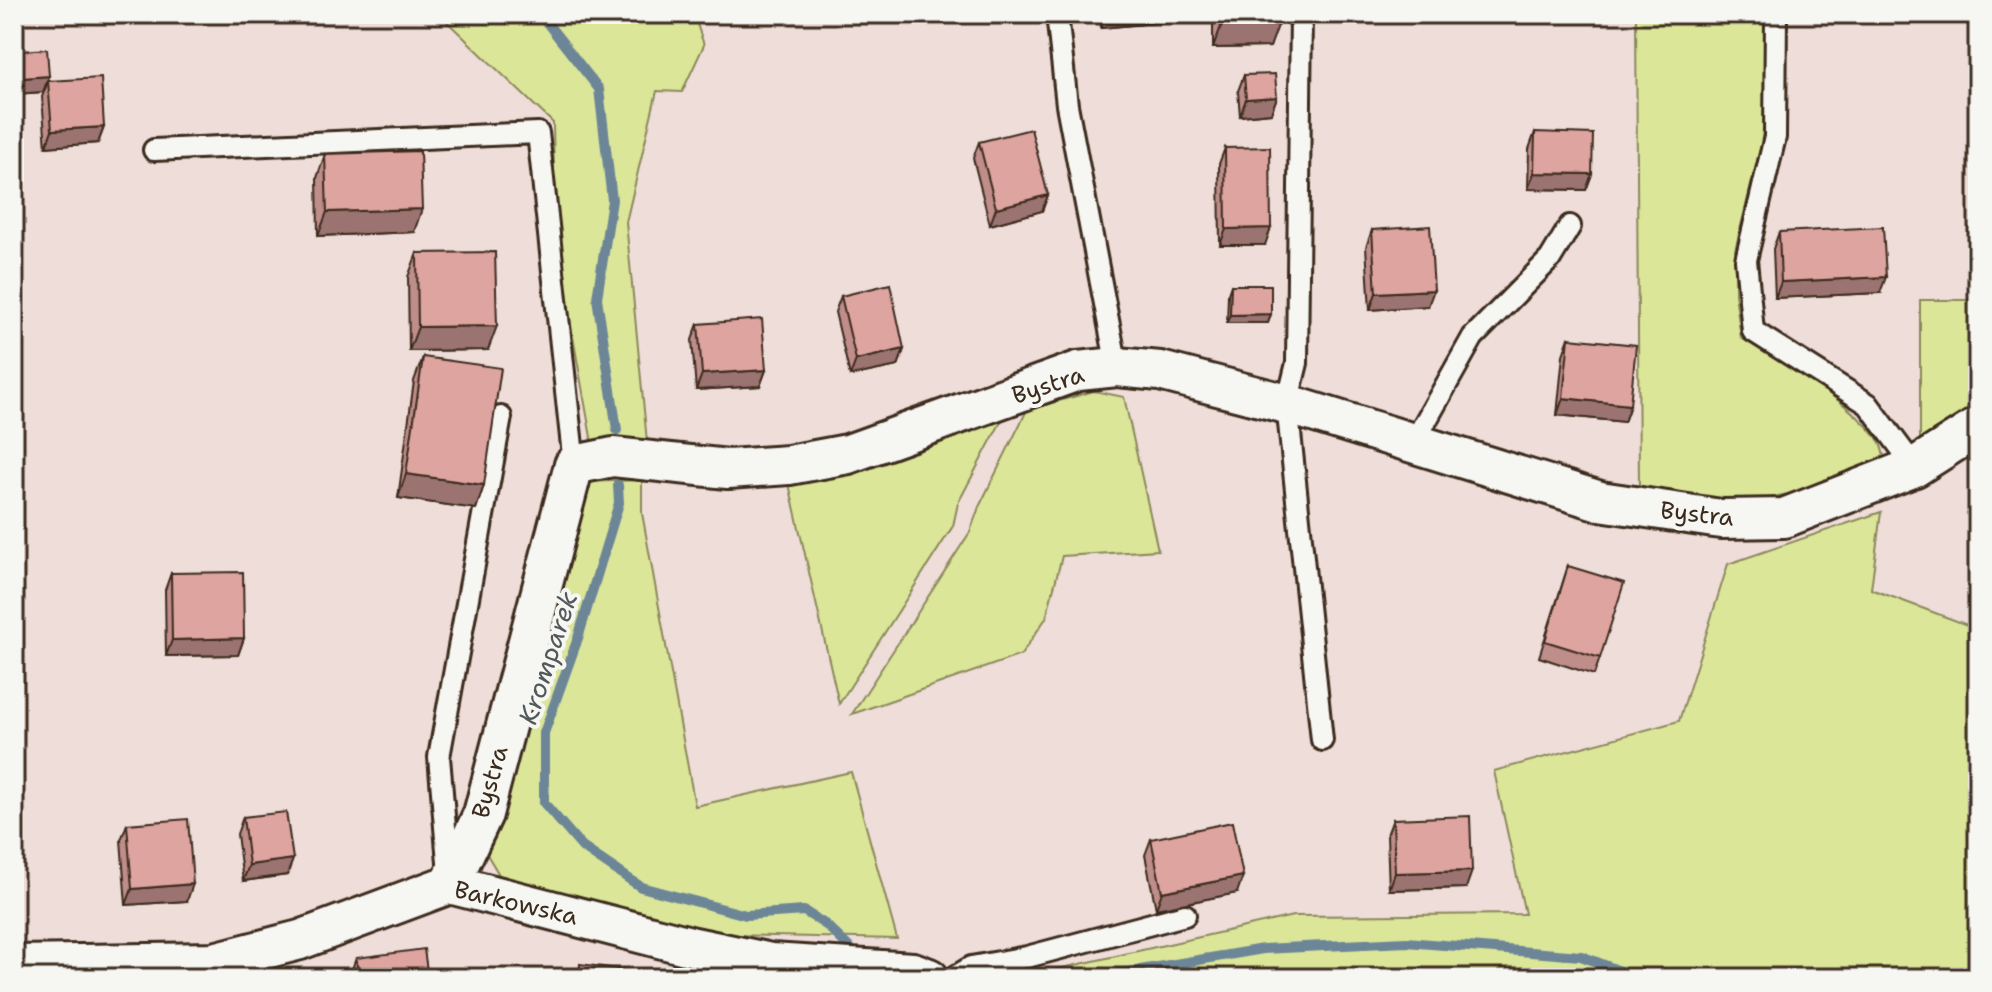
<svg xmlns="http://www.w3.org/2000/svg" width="1992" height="992" font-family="'Shantell Sans',sans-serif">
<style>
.green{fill:#dbe699;stroke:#8b885c;stroke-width:2}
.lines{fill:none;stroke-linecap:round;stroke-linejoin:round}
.stream{stroke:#6c8698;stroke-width:10}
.lane-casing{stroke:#3b2a1e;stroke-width:26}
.street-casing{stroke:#3b2a1e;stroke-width:44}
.lane{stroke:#f6f6f2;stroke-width:20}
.street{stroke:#f6f6f2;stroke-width:38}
.wall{fill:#bf8d8a;stroke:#3b2a1e;stroke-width:2}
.shaded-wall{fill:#9b7370;stroke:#3b2a1e;stroke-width:2}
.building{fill:#dea4a0;stroke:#3b2a1e;stroke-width:2}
.labels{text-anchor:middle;stroke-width:8;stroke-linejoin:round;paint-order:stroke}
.street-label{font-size:24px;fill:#3b2a1e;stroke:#f6f6f2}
.water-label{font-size:26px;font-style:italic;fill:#53585b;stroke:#f6f6f2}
</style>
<rect width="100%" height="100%" fill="#efddd9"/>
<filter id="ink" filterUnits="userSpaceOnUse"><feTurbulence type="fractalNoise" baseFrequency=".0125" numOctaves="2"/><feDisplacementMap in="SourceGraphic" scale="16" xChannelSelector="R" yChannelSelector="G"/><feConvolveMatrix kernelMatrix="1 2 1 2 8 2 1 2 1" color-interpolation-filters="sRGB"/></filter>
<g filter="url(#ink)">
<path class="green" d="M439 14H687L695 18 704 45 682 92 657 91 626 222 647 442 592 443 555 236 553 123Z
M1636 14H1766V108L1761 145 1735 250V294L1741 338C1785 366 1845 396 1877 438 1882 444 1883 453 1885 461L1810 490 1740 503 1639 488Z
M1920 300H1978V407L1935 434 1920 439Z
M1094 391 1124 397 1158 550 1062 556 1046 618 1021 655 852 714 970 532 979 507 1027 410Z
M1005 414 958 503 953 526 839 704 789 484Z
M642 480V513L695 806 851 772 897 939 732 935 504 883 482 846 584 482Z
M1881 512 1871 589 1978 629V978H1018L1293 916 1525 914 1494 771 1679 721 1728 564Z"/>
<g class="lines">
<path class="stream" d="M540 14 599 89 612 200 597 298 617 430
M618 485 619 503 578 638 544 733V803L582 847 641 887 746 915 804 911 826 925 852 950
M1093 978 1263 949 1406 942 1581 956 1638 978"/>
<g class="lane-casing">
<path id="lane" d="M1057 14 1067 105 1117 367
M1301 14 1297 363 1287 404 1322 740
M1776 14 1775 137 1746 260 1753 331 1868 404 1915 467
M154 150 538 133 574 465
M1414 442 1473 337 1550 259 1570 226
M449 874 439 757 501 417
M953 978 971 967 1027 957 1185 915"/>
</g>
<g class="street-casing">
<path id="street" d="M450 884 483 814 574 465 613 457 728 469 789 465 848 454 1078 371 1117 367 1160 371 1287 404 1600 501 1721 519 1784 518 1915 467 1978 427
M14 965 214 962 300 940 450 884 690 946 771 963 913 972 929 978"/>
</g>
<use href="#lane" class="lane"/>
<use href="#street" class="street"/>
</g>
<path class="wall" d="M1100 14H1168L1165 22 1101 28Z
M1213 14H1279L1270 47 1213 48Z
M21 51 49 76 43 92 16 94 15 67Z
M1244 75 1277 97 1271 113 1240 116 1238 91Z
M48 81 104 127 98 143 46 147 42 97Z
M1535 132 1592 174 1586 190 1528 189 1529 149Z
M979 142 1048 195 1042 211 990 225 973 158Z
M1225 148 1265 245H1220L1219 164Z
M325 154 414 232 318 236 317 178Z
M1372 230 1428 306 1370 310 1366 247Z
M1779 232 1880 293 1775 298 1773 249Z
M417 253 488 350 409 351 408 277Z
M1231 285 1271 314 1268 323H1227L1228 294Z
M841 296 904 349 898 366 850 376 835 312Z
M698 324 766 370 760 386 696 390 692 340Z
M1569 338 1630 405 1624 422 1557 415 1563 355Z
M423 357 484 485 476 509 398 498 414 381Z
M1568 566 1600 658 1594 675 1539 657Z
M171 573 244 638 238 655 166 656 165 590Z
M243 817 293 859 287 875 243 881 237 834Z
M1393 819 1466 888 1389 890 1387 835Z
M127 824 187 901 126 905 121 840Z
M1151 839 1237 893 1156 909 1145 855Z
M356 958 428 978H350V975Z"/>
<path class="shaded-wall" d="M1106 14H1168L1165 22 1101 28Z
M1279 23 1270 47 1213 48 1222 24Z
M49 76 43 92 16 94 22 78Z
M1277 97 1271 113 1240 116 1246 99Z
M104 127 98 143 46 147 52 130Z
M1534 173 1592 174 1586 190 1528 189Z
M1048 195 1042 211 990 225 996 208Z
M422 209 414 232 318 236 327 212Z
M1271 228 1265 245H1220L1226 229Z
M1886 277 1880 293 1775 298 1781 282Z
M1434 290 1428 306 1370 310 1376 293Z
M1271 314 1268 323H1227L1230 315Z
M497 326 488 350 409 351 418 327Z
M904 349 898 366 850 376 856 360Z
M766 370 760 386 696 390 702 374Z
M1563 398 1630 405 1624 422 1557 415Z
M406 474 484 485 476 509 398 498Z
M244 638 238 655 166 656 172 640Z
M293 859 287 875 243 881 249 865Z
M1472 871 1466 888 1389 890 1395 873Z
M1243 876 1237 893 1156 909 1162 892Z
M193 884 187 901 126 905 132 889Z"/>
<path class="building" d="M1222 14H1279V23L1222 24Z
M47 49 49 76 22 78 21 51Z
M1275 74 1277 97 1246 99 1244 75Z
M101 78 104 127 52 130 48 81Z
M1031 129 1048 195 996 208 979 142Z
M1535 132 1593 134 1592 174 1534 173Z
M1270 147 1271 228 1226 229 1225 148Z
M420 151 422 209 327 212 325 154Z
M1430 226 1434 290 1376 293 1372 230Z
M1883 227 1886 277 1781 282 1779 232Z
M495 252 497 326 418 327 417 253Z
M890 284 904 349 856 360 841 296Z
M1231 285H1271V314L1230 315Z
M762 319 766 370 702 374 698 324Z
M1569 338 1636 345 1630 405 1563 398Z
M423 357 501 368 484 485 406 474Z
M1568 566 1624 583 1600 658 1545 641Z
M243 572 244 638 172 640 171 573Z
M286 812 293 859 249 865 243 817Z
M1470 816 1472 871 1395 873 1393 819Z
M188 819 193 884 132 889 127 824Z
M1232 822 1243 876 1162 892 1151 839Z
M424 949 428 978H359L356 958Z
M580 964 626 970 625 978H579Z"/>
</g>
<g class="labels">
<g class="street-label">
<text transform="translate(1048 385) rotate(-18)" y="8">Bystra</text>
<text transform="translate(1697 514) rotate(6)" y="8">Bystra</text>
<text transform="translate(490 782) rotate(-74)" y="8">Bystra</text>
<text transform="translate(516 903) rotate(13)" y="8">Barkowska</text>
</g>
<g class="water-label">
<text transform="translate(548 658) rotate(-72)" y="9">Kromparek</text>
</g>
</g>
<rect width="1992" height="992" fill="none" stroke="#f6f6f2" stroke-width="48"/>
<rect x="24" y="24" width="1944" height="944" fill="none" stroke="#3b2a1e" stroke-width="3" filter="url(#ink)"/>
</svg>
